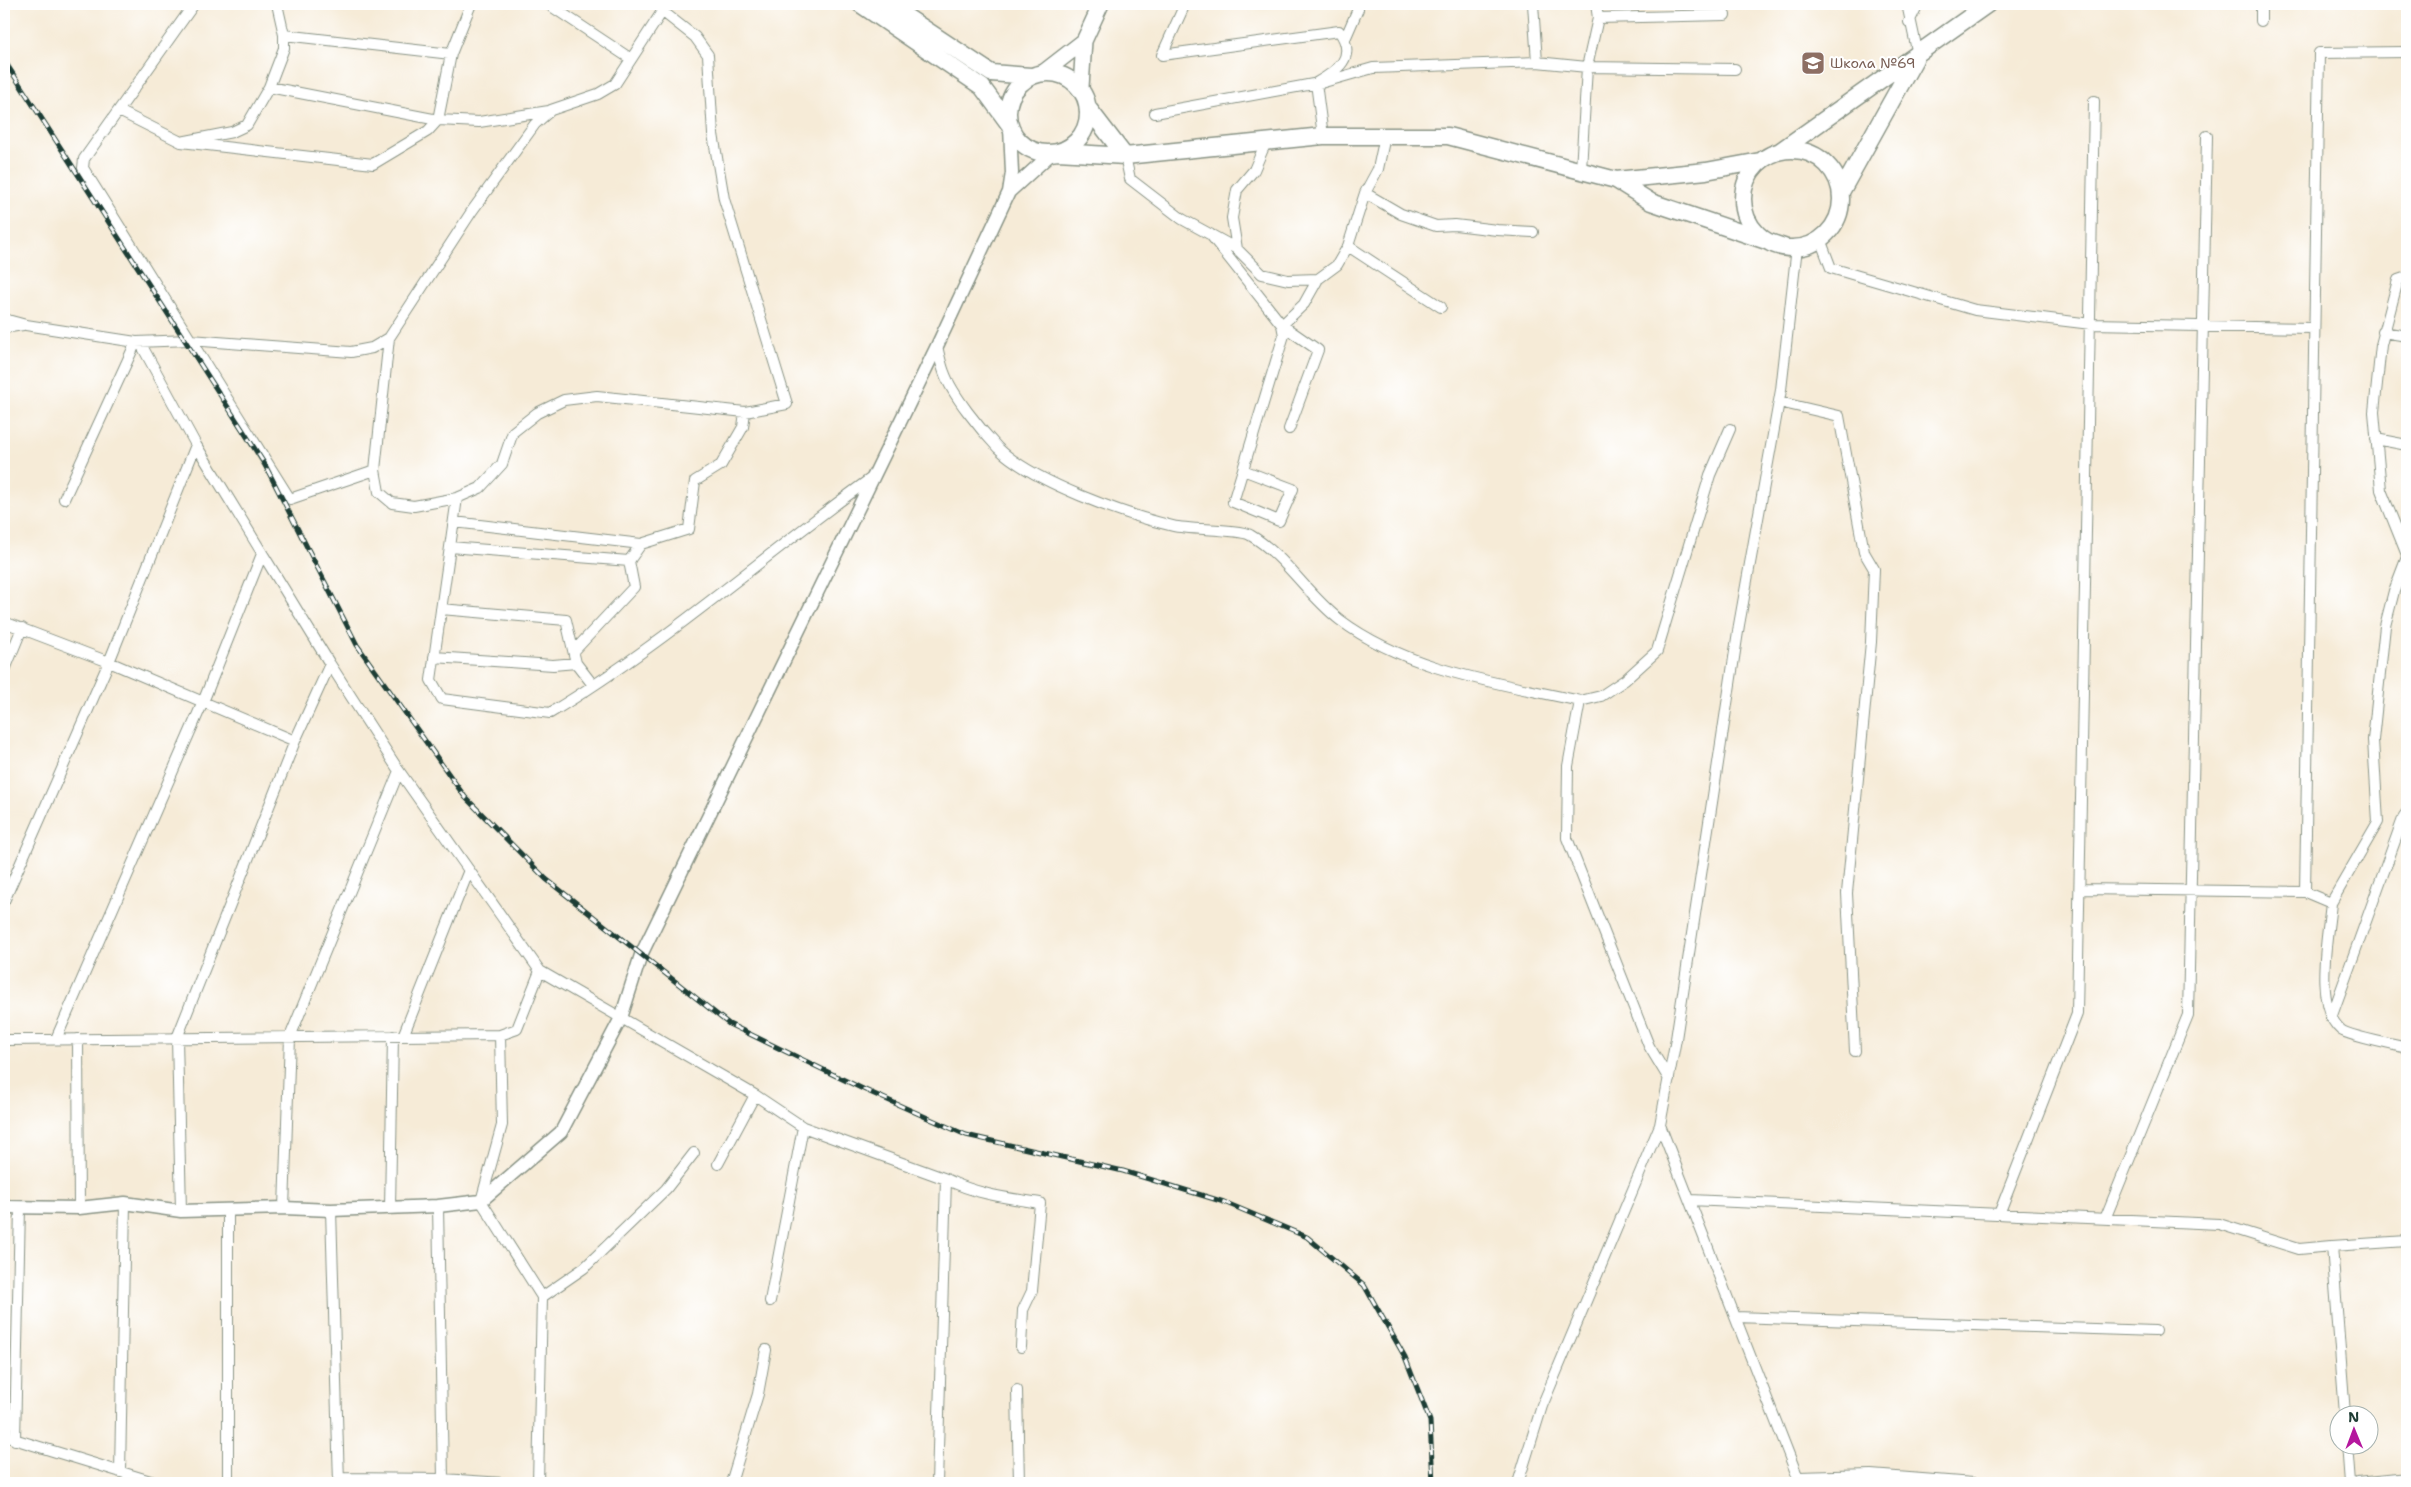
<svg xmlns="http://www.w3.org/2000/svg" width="2411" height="1487" font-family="'Shantell Sans',sans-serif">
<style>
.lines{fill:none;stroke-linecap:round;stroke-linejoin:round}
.minor-casing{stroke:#8a9486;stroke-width:12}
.tertiary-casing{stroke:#8a9486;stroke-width:15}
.secondary-casing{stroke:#8a9486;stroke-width:18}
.primary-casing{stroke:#8a9486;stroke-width:19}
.minor{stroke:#fff;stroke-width:10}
.tertiary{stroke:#fff;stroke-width:12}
.secondary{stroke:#fff;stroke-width:15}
.primary{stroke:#fff;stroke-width:16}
.rail-casing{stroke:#1f3d34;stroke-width:5}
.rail{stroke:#fff;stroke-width:3;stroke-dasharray:9;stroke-linecap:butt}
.labels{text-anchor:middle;stroke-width:4;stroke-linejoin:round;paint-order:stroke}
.education-label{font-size:14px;fill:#785e54;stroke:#fff;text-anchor:start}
</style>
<rect width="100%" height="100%" fill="#fff"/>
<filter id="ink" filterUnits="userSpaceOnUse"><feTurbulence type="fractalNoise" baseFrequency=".02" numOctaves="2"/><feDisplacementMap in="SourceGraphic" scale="10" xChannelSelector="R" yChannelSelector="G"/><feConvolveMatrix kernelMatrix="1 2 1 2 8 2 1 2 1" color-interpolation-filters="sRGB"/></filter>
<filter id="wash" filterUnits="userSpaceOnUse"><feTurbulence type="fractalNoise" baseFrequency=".0096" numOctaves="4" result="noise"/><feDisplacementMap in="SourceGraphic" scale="20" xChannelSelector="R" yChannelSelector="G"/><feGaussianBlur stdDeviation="1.12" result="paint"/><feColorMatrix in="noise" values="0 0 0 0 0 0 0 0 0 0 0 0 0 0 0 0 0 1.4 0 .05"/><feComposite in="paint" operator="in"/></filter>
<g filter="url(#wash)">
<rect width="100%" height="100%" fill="#f6ebd7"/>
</g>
<g filter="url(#ink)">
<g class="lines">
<g class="minor-casing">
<path id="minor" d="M194 4 84 159 83 168 290 499 375 470
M548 4 631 59
M1185 4 1162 55 1339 31C1358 57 1337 71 1316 83L1323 136
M1533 4 1537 62 1587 67 1598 18 1725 15
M1596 4 1598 18
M1907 4 1918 55
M2261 4V21
M1909 22 1918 4
M284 35 451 54
M1345 39 1358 9V4
M269 87 438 120 479 122 549 111
M119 111 181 142 232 132 247 125 269 87 284 48V35L277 4
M1155 113 1324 82 1373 68 1537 62
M1385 136 1378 169 1365 193 1401 214 1436 226 1455 225 1497 230 1533 232
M181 142 373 164 428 131 438 120 451 54 471 4
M1266 142 1254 170 1237 190 1232 218 1237 249 1262 274 1288 280 1318 279 1337 265 1348 246 1365 193
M1125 156 1130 179 1182 219 1237 249
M1581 170 1587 67 1735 69
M1210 234 1282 325 1284 335 1233 502 1279 521 1293 489 1243 470
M1820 239 1831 268 1975 310 2091 324 2314 328
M1348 246 1441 307
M2407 277 2398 280 2381 345 2374 412 2381 490 2407 555
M4 319 26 325 136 342 142 346 196 445 330 664 399 771 540 971 755 1095 718 1164
M4 328 23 325
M2383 332 2407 336
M389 338 375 470 379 492 392 503 414 506 457 498 480 488 502 464 513 432 537 413 564 400 597 396 745 412 787 404 724 199 713 134 708 55 695 37 662 11
M937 346C939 355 941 364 944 372 952 395 981 430 998 448 1033 482 1125 515 1173 526 1190 530 1239 529 1250 535 1286 556 1307 595 1340 620 1408 671 1499 683 1580 701L1568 766 1567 838 1649 1046 1669 1079
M1779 402 1839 416 1864 552 1874 569 1871 642 1847 893 1855 1051
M1289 429 1318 350 1282 325 1304 304 1318 279
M2376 439 2407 445
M457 498 431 680 442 699 550 713C665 644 765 554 873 477
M64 499 136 342 190 340 351 352 372 348 389 338 472 211 535 124 551 110 598 94 615 84 667 4
M454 522 641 544
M450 547 629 561
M441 609 566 620 576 663 593 685
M4 622 109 662 295 741
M574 651 634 587 629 561 641 544 689 529 695 481 721 465 743 427 745 412
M434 657 553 665 576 663
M4 672 22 628
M1580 701 1601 696 1625 680 1657 651 1710 475 1730 429
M2080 889 2305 892 2331 903C2328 936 2313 1006 2341 1030 2348 1036 2395 1045 2407 1048
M2305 892 2319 53 2407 52
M4 901 109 662 196 445
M2331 903 2378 822 2373 740 2385 626 2394 591 2407 557
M2331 1018 2404 816 2407 812
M500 1035 502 1125 481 1201 542 1297 538 1483
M403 1036 469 870
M56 1039 203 702 262 554
M78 1039 79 1208
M4 1040 500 1035 517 1029 540 971
M755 1095 803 1127 770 1301
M1660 1125 1800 1483
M803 1127 946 1179 937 1483
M946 1179C975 1194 1007 1198 1040 1203L1032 1291 1023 1310 1021 1347
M1690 1200 2219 1224 2299 1249 2332 1246 2345 1414
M438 1206 443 1479
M284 1208 290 1037 399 771
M390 1208 393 1036
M228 1209V1483
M331 1210 339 1483
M181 1211 177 1038 295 741 330 664
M1999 1214 2077 1014 2094 101
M2105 1219 2188 1015 2207 136
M2332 1246 2407 1241
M542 1297 584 1268 666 1189 694 1153
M1736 1317 2155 1331
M1017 1390 1019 1483
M4 1436 157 1483
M15 1440 20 1207
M2347 1444 2350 1483
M120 1472 125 1203
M1798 1477 1871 1475 1973 1483
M339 1478 443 1479 503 1483
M731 1483 758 1394 766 1350
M1518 1483 1542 1406 1660 1125 1676 1039 1739 625 1781 390 1797 247
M2358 1483 2407 1478"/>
</g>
<g class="tertiary-casing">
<path id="tertiary" d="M1009 192 1052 153
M4 1207 79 1208 125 1203 181 1211 284 1208 331 1210 438 1206 481 1201 561 1132 621 1018 641 955 937 346 1009 192 1012 173 1010 127"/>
</g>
<g class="secondary-casing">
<path id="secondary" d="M1044 72 1084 41
M1081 87 1084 41 1101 4"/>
</g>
<g class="primary-casing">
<path id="primary" d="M860 4 982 87 1009 124
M887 4 991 73 1031 76
M1008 113a40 40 0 1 1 80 0a40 40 0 1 1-80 0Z
M1089 109 1125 156
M1743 199a49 49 0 1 1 98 0a49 49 0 1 1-98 0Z
M1780 151 1988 4
M1058 152 1125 156 1323 136H1448L1616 180 1651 202 1784 247
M1616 180 1706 171 1760 161
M1841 192 1915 59"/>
</g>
<use href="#minor" class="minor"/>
<use href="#tertiary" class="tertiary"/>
<use href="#secondary" class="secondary"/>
<use href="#primary" class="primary"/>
<g class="rail-casing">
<path id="rail" d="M4 60 264 463 357 645 465 797 546 879 729 1024 863 1089 966 1135 1123 1171 1224 1202 1307 1237 1364 1285 1405 1357 1430 1421 1433 1483"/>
</g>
<use href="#rail" class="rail"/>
</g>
</g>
<defs>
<g id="school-square" transform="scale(1.25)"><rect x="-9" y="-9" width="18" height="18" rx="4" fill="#8d6e63" stroke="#fff"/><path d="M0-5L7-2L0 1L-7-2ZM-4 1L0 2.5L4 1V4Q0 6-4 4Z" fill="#fff"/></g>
</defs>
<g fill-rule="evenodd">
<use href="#school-square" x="1813" y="63"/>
</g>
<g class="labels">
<g class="education-label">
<text x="1830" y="68">Школа №69</text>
</g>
</g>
<rect width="2411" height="1487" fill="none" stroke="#fff" stroke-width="20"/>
<g transform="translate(2354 1430) rotate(359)"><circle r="24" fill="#ffffff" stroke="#a5b1ae"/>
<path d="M0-4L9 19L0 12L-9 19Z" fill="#b5179e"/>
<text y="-8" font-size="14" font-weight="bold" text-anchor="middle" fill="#1f3d34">N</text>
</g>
</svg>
